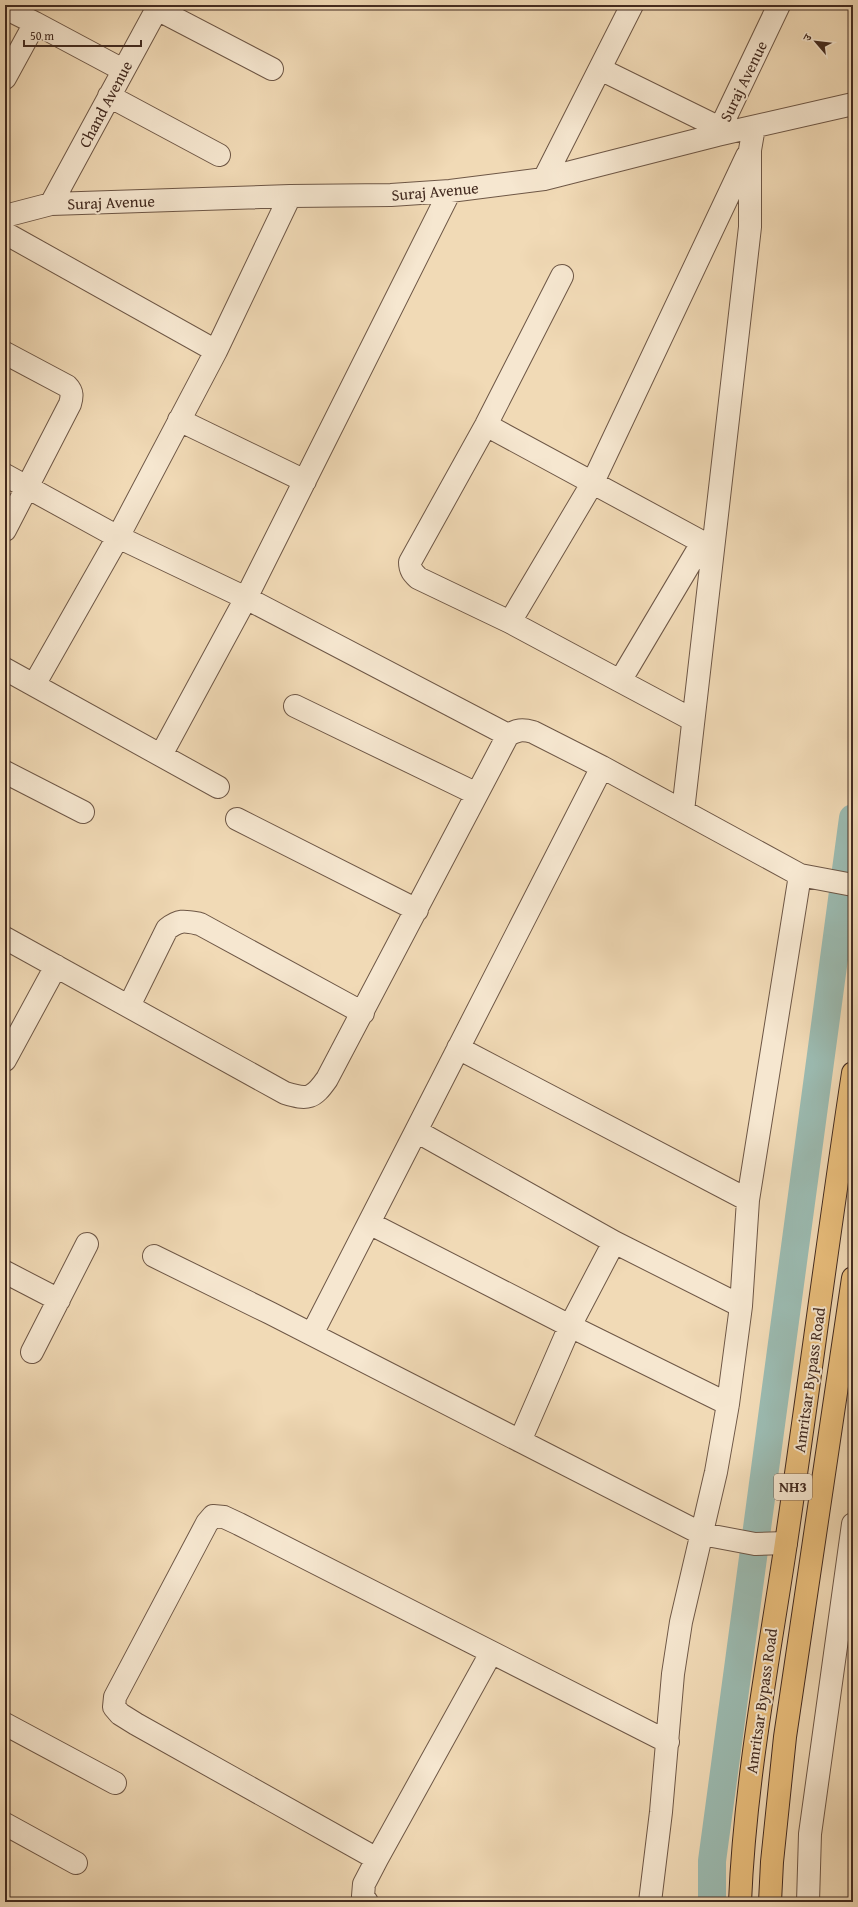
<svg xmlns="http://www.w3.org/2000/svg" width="858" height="1907" font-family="'Gentium Book Plus','Noto Serif Devanagari',serif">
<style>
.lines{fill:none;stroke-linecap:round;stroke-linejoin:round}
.river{stroke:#9bbab0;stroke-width:28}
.minor-casing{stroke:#6e5746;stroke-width:24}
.highway-casing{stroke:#432b20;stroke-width:24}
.minor{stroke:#f6e7d0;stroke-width:22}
.highway{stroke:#e8bd7b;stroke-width:22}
.labels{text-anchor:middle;stroke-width:4;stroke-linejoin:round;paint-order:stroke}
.shield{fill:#f6e7d0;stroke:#796355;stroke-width:1}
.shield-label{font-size:15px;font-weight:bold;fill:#432b20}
.street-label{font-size:16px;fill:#432b20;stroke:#f6e7d0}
</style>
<rect width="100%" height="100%" fill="#f1dab6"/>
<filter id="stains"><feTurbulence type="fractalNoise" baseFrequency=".005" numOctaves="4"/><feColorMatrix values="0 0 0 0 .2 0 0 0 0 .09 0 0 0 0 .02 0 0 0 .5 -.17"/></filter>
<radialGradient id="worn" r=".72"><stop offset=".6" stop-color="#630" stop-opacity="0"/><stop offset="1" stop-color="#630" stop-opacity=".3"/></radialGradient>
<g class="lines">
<path class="river" d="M712 1902V1861L853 818"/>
<g class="minor-casing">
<path id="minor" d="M5 8 35 23 5 78
M157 9 272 69
M35 23 123 70
M600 69 720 128
M109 96 219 155
M717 135 853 104
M544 179 632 5
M51 204 159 5
M5 216 51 204 290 196 391 195 450 191 544 179 717 135 779 5
M5 233 216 351
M562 276 486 425 410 562C410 570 413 573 418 578L510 622 620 681
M5 353 67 386C73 392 72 397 70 404L5 530
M179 420 305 481
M486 425 713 548
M5 475 118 537 246 598 508 735
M510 622 593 482 747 156
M5 669 218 787
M34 685 118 537 216 351 290 196
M295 706 477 794
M693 720 620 681 702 543
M161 755 246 598 450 191
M5 772 83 812
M683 811 750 227V150L754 127
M237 819 417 910
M5 938 285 1093C308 1100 313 1099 327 1079L508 735C517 730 522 729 533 732L602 767 800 875 853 885
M129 1006 167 929C180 919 185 921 200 924L363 1013
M458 1048 748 1200
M5 1060 56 966
M416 1131 602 767
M369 1223 570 1326 728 1404
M154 1256 270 1313 702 1534 755 1544 786 1543
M5 1272 59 1300
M312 1334 416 1131 614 1242 741 1306
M32 1352 87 1244
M520 1441 570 1326 614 1242
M5 1724 115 1783
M5 1824 76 1863
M377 1859 491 1653
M367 1902 363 1896 364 1884 377 1859 136 1724 120 1714 114 1707 115 1697 207 1523 213 1516 224 1517 239 1524 668 1742
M650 1902 661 1812 673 1674 681 1622 716 1472 728 1404 741 1306 748 1200 800 875
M808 1902 810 1834 853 1524"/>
</g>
<g class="highway-casing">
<path id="highway" d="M740 1902C745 1781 768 1663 786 1543 809 1387 829 1230 853 1073
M770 1902 772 1862 785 1737 853 1278"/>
</g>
<use href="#minor" class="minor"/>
<use href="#highway" class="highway"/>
</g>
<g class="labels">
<rect class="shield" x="774" y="1474" width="38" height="26" rx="3"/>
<g class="shield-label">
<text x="793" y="1492">NH3</text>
</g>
<g class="street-label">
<text transform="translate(743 81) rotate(-64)" y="6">Suraj Avenue</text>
<text transform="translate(105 104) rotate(-62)" y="6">Chand Avenue</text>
<text transform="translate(435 191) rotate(-5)" y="6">Suraj Avenue</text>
<text transform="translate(111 202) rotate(-2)" y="6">Suraj Avenue</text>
<text transform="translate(809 1380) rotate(-82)" y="6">Amritsar Bypass Road</text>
<text transform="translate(761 1701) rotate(-82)" y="6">Amritsar Bypass Road</text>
</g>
</g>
<rect width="858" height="1907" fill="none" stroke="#f1dab6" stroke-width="20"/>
<rect x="6" y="6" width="846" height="1895" fill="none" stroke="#432b20" stroke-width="2"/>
<rect x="10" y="10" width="838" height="1887" fill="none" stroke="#432b20"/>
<g transform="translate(816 42) rotate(298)" stroke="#f6e7d0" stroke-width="3" paint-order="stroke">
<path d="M0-3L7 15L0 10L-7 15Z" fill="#432b20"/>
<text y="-6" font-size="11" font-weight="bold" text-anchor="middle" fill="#432b20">उ</text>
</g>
<path d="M24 40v6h117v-6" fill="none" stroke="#432b20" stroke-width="2"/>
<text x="30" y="40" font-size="12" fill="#432b20" stroke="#f6e7d0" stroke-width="3" paint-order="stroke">50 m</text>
<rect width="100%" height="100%" filter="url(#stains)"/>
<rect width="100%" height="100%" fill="url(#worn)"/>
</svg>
